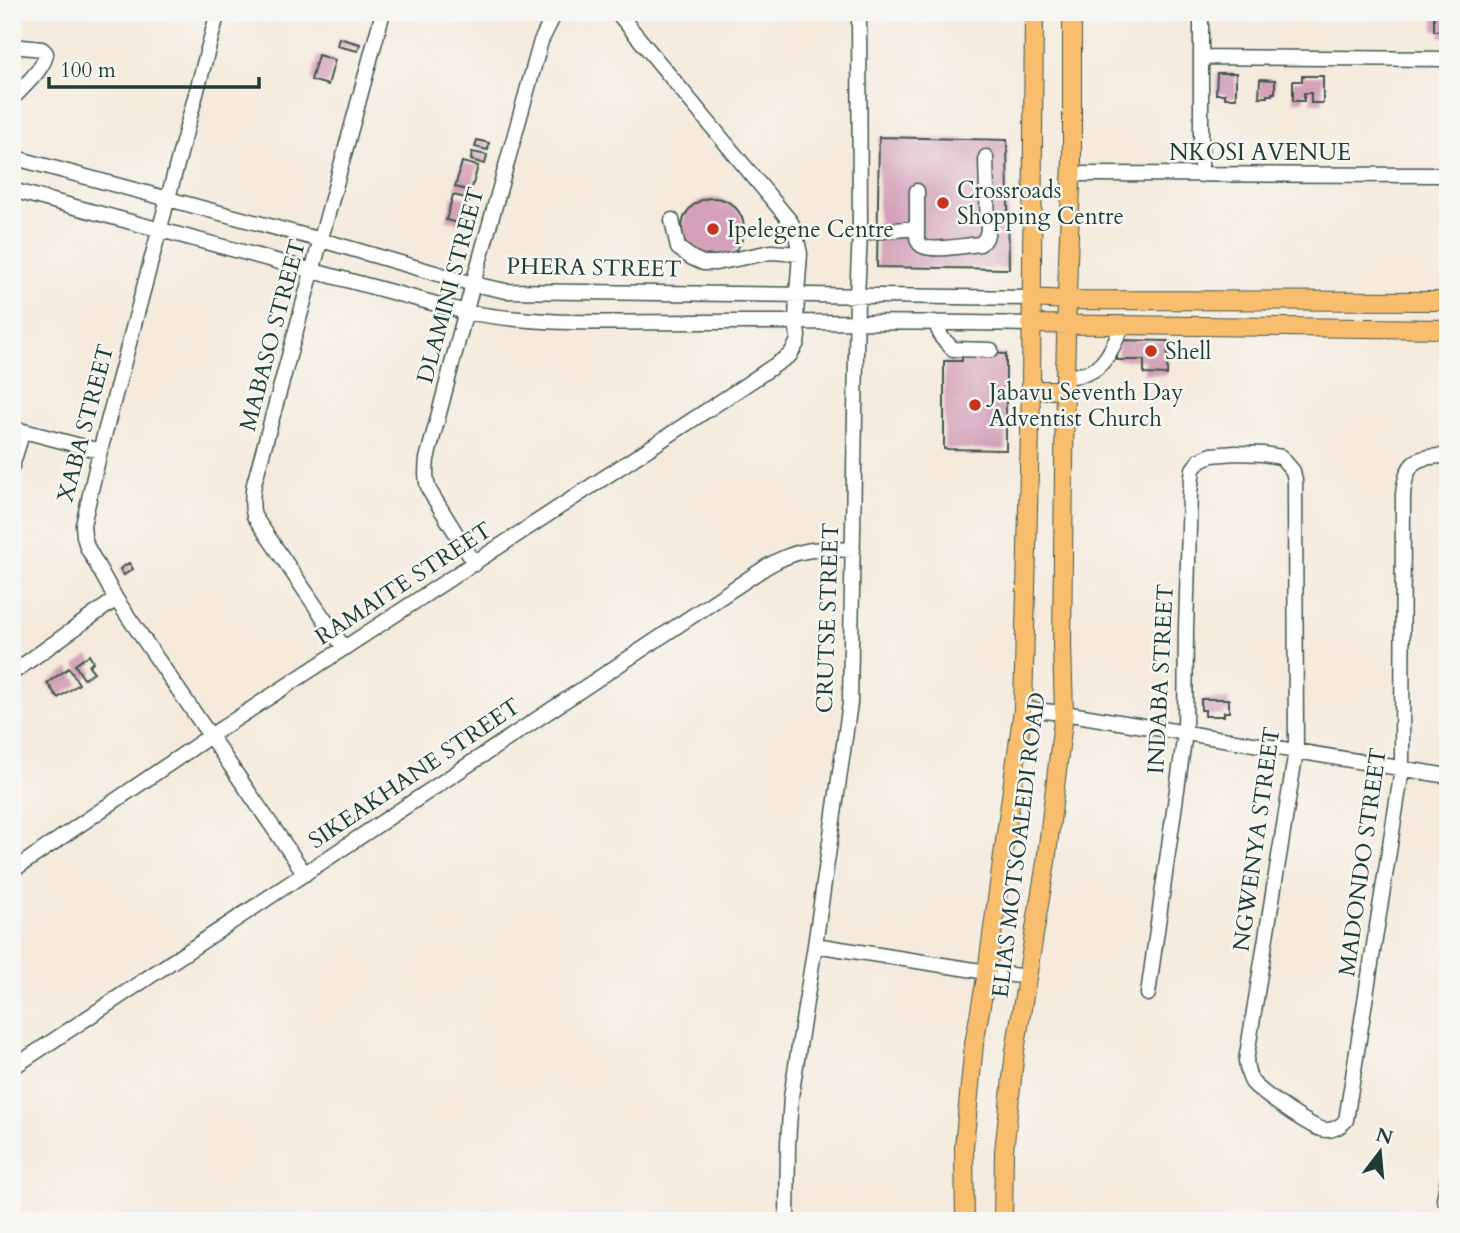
<svg xmlns="http://www.w3.org/2000/svg" width="1460" height="1233" font-family="Cardo,serif">
<style>
.building{fill:#d4a1b8}
.lines{fill:none;stroke-linecap:round;stroke-linejoin:round}
.minor-casing{stroke:#3f574d;stroke-width:17}
.major-casing{stroke:#3f574d;stroke-width:20}
.path{stroke:#3f574d;stroke-width:2.5;stroke-dasharray:5 5;stroke-linecap:butt}
.minor{stroke:#fff;stroke-width:14}
.major{stroke:#f9be6d;stroke-width:18}
.poi-dot{fill:#c8321e;stroke:#f6f6f2;stroke-width:2.5}
.labels{text-anchor:middle;stroke-width:5;stroke-linejoin:round;paint-order:stroke}
.street-label{font-size:23px;fill:#1f3d34;stroke:#f6f6f2}
.poi-label{font-size:23px;fill:#1f3d34;stroke:#f6f6f2;text-anchor:start}
</style>
<rect width="100%" height="100%" fill="#f6f6f2"/>
<filter id="ink" filterUnits="userSpaceOnUse"><feTurbulence type="fractalNoise" baseFrequency=".0143" numOctaves="2"/><feDisplacementMap in="SourceGraphic" scale="14" xChannelSelector="R" yChannelSelector="G"/><feConvolveMatrix kernelMatrix="1 2 1 2 8 2 1 2 1" color-interpolation-filters="sRGB"/></filter>
<filter id="wash" filterUnits="userSpaceOnUse"><feTurbulence type="fractalNoise" baseFrequency=".00686" numOctaves="4" result="noise"/><feDisplacementMap in="SourceGraphic" scale="28" xChannelSelector="R" yChannelSelector="G"/><feGaussianBlur stdDeviation="1.57" result="paint"/><feColorMatrix in="noise" values="0 0 0 0 0 0 0 0 0 0 0 0 0 0 0 0 0 1.4 0 .05"/><feComposite in="paint" operator="in"/></filter>
<g filter="url(#wash)">
<rect width="100%" height="100%" fill="#f5eadc"/>
<g id="blocks">
<path class="building" d="M1437 12H1445V15H1448V37H1440V31H1434V15H1437Z
M339 38 360 44 358 51 337 46Z
M318 55 335 60 328 85 311 80Z
M1217 73H1236V98H1225V94H1216Z
M1302 76H1323V103H1311V93H1304V101H1293V81H1302Z
M1260 79 1275 80V93H1272V95H1267V97H1259Z
M879 137 1007 140 1009 269 877 267Z
M477 140 489 143 488 150 475 147Z
M472 152 487 155 485 164 471 160Z
M462 162 478 166 471 191 455 187Z
M453 195 470 199 462 224 446 220Z
M682 229a31 31 0 1 1 62 0a31 31 0 1 1-62 0Z
M1118 340 1168 341 1167 375 1144 374V360H1117Z
M962 352 1006 354V450L944 449V361H962Z
M129 563 133 569 124 575 120 569Z
M89 655 93 662 89 666 94 672 84 679 75 665Z
M69 668 79 684 58 698 47 683Z
M1201 699H1229V712H1224V716H1205V710H1201Z"/>
</g>
</g>
<g filter="url(#ink)">
<use href="#blocks" fill-opacity="0" stroke="#3f574d" stroke-width="2"/>
<g class="lines">
<g class="minor-casing">
<path id="minor" d="M218 12 100 451 83 525 84 536 87 547 116 599 305 874
M1201 12V175
M12 46 42 49 46 53C46 67 22 88 12 99
M1201 57 1448 59
M12 157 321 240 473 284 506 291 1031 298
M1072 174 1448 175
M12 190 466 312C542 326 618 322 695 322 807 322 918 321 1030 324
M672 220 678 248 692 258 703 263H716L771 252 800 254
M917 228V191
M860 233 917 228C917 233 916 240 920 244 927 253 968 245 980 244L986 238 988 230 986 157
M935 322 942 338 953 349 991 350
M1065 378C1072 376 1080 375 1087 373 1106 367 1115 342 1123 325
M12 428 100 451
M12 466 23 431
M475 564 429 490C425 479 426 470 427 459L473 284 541 41 552 19 558 12
M344 648 254 516C251 505 252 495 254 484L383 12
M12 673 116 599
M1023 709 1064 713 1448 776
M12 871 210 736 738 390 790 355 797 343 798 336 796 322 797 294 800 254 795 230 790 221 617 12
M815 945 987 972 1028 977
M1148 994 1185 733 1186 629 1190 493 1193 469 1200 460 1212 455 1235 453 1263 454 1281 457 1293 471 1295 480 1296 751 1246 1061C1247 1068 1248 1076 1252 1082 1261 1093 1308 1125 1321 1129 1331 1132 1340 1127 1346 1120L1402 770 1403 494C1407 461 1415 456 1448 456
M12 1068 766 567C797 548 818 548 853 550
M1444 1199 1448 1179
M787 1221 788 1144 791 1097 815 945 850 703 857 297 860 233 859 12"/>
</g>
<g class="major-casing">
<path id="major" d="M1031 298 1067 300 1448 301
M1030 324 1448 329
M1031 390H1065
M965 1221 964 1147 974 1044 987 972 1023 709 1031 390 1034 12
M1003 1221 1004 1151 1015 1051 1046 862 1064 713 1062 645 1065 378 1068 260 1072 160V12"/>
</g>
<path class="path" d="M1446 1213 1447 1221"/>
<use href="#minor" class="minor"/>
<use href="#major" class="major"/>
</g>
</g>
<g class="poi-dot">
<circle cx="943" cy="203" r="7"/>
<circle cx="713" cy="229" r="7"/>
<circle cx="1151" cy="351" r="7"/>
<circle cx="975" cy="405" r="7"/>
</g>
<g class="labels">
<g class="street-label">
<text x="1260" y="160">NKOSI AVENUE</text>
<text transform="translate(594 267) rotate(1)" y="8">PHERA STREET</text>
<text transform="translate(450 285) rotate(-75)" y="8">DLAMINI STREET</text>
<text transform="translate(272 335) rotate(-75)" y="8">MABASO STREET</text>
<text transform="translate(85 423) rotate(-75)" y="8">XABA STREET</text>
<text transform="translate(403 583) rotate(-33)" y="8">RAMAITE STREET</text>
<text transform="translate(827 618) rotate(-88)" y="8">CRUTSE STREET</text>
<text transform="translate(1160 679) rotate(-87)" y="8">INDABA STREET</text>
<text transform="translate(414 773) rotate(-34)" y="8">SIKEAKHANE STREET</text>
<text transform="translate(1256 839) rotate(-82)" y="8">NGWENYA STREET</text>
<text transform="translate(1018 845) rotate(-83)" y="8">ELIAS MOTSOALEDI ROAD</text>
<text transform="translate(1362 862) rotate(-82)" y="8">MADONDO STREET</text>
</g>
<g class="poi-label">
<text x="957" y="198">Crossroads<tspan x="957" dy="26">Shopping Centre</tspan></text>
<text x="727" y="237">Ipelegene Centre</text>
<text x="1165" y="359">Shell</text>
<text x="989" y="400">Jabavu Seventh Day<tspan x="989" dy="26">Adventist Church</tspan></text>
</g>
</g>
<rect width="1460" height="1233" fill="none" stroke="#f6f6f2" stroke-width="42"/>
<g transform="translate(1380 1152) rotate(16)" stroke="#f6f6f2" stroke-width="5" paint-order="stroke">
<path d="M0-5L12 26L0 18L-12 26Z" fill="#1f3d34"/>
<text y="-10" font-size="19" font-weight="bold" text-anchor="middle" fill="#1f3d34">N</text>
</g>
<path d="M49 77v10h210v-10" fill="none" stroke="#1f3d34" stroke-width="3.5"/>
<text x="60" y="77" font-size="21" fill="#1f3d34" stroke="#f6f6f2" stroke-width="5" paint-order="stroke">100 m</text>
</svg>
